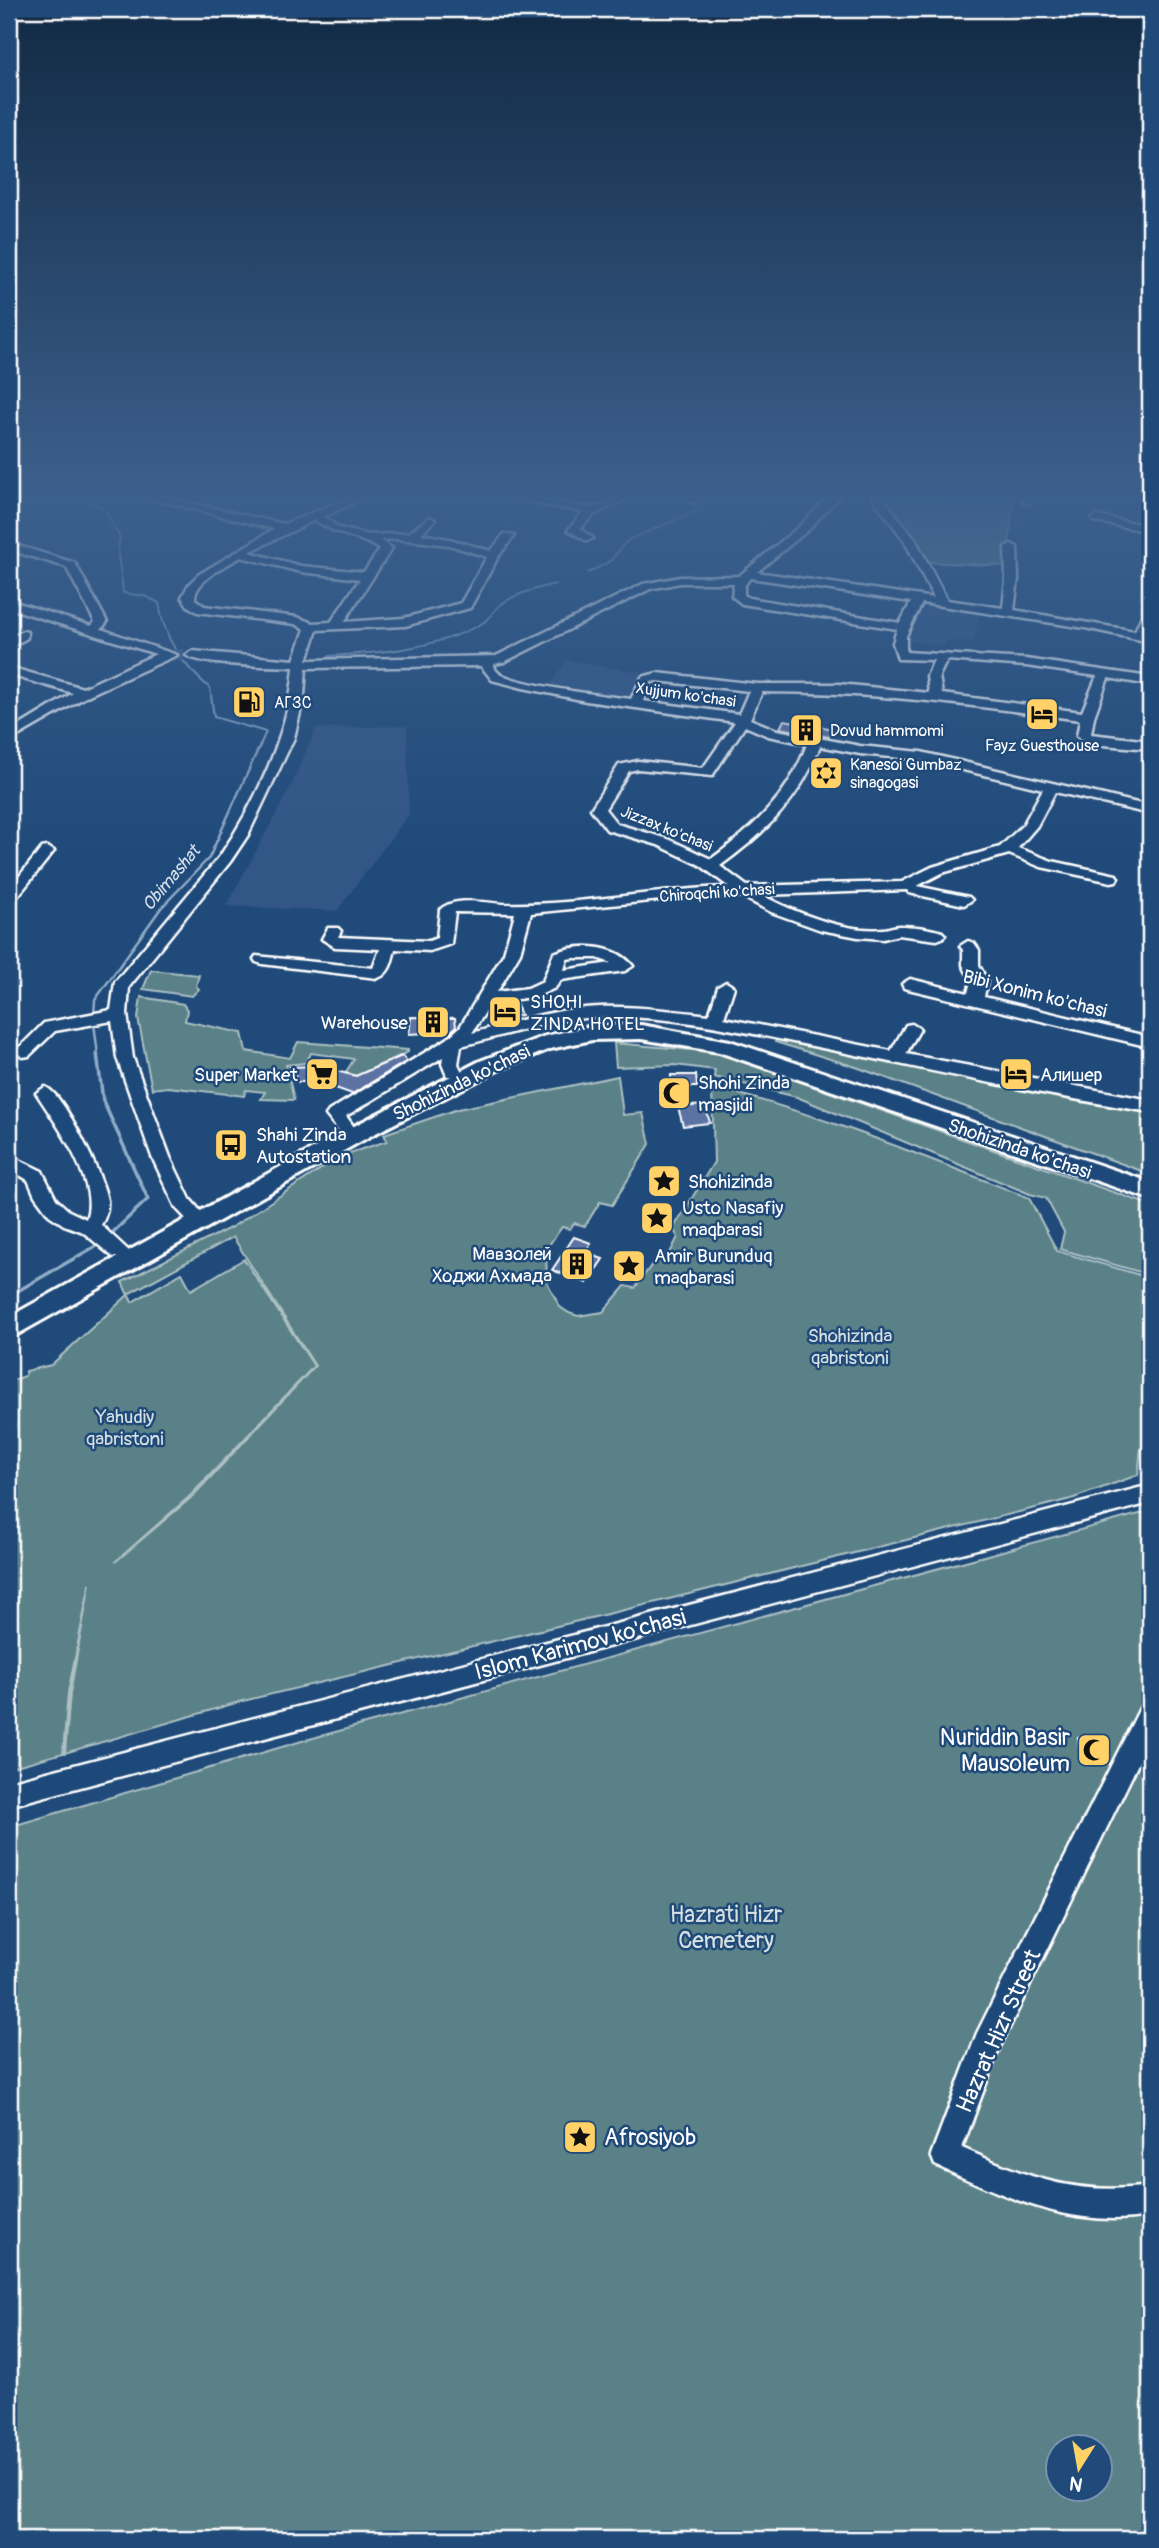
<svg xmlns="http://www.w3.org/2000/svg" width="1159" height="2548" font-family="Pangolin,sans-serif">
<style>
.built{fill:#315686}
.green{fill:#5a8187;stroke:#acc0c3;stroke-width:2;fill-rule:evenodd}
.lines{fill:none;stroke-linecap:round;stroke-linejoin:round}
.stream-far2{stroke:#91adc8;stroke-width:2}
.stream-far1{stroke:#91adc8;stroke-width:2.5}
.stream{stroke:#91adc8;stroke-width:3.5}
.building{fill:#5c72a3;stroke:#fff;stroke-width:2}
.minor-tunnel{stroke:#41658e;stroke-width:12;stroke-dasharray:12 6;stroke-linecap:butt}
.minor-casing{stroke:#fff;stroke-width:5}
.major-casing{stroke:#fff;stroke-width:6}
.minor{fill:#1f4a7a;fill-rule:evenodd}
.major{fill:#1f4a7a;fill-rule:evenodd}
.labels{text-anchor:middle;stroke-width:5;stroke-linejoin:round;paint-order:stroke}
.far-street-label{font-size:16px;fill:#fff;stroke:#1f4a7a}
.far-poi-label{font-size:16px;fill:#fff;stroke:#1f4a7a;text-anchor:start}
.far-water-label{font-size:18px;font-style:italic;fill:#d1dde8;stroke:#1f4a7a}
.street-label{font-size:19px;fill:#fff;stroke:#1f4a7a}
.poi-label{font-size:19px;fill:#fff;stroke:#1f4a7a;text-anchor:start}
.park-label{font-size:19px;fill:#d6e0e1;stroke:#1f4a7a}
.near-street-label{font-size:23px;fill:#fff;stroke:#1f4a7a}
.near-poi-label{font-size:23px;fill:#fff;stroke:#1f4a7a;text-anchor:end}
.near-park-label{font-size:23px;fill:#d6e0e1;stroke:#1f4a7a}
</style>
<rect width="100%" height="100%" fill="#1f4a7a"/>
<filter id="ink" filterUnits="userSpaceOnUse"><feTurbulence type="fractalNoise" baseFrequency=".0143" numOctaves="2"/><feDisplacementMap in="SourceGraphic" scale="14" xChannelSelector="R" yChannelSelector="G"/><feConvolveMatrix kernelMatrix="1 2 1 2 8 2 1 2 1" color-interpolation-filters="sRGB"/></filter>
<g filter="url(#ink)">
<path class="built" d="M921 600 981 608 974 642 946 641 944 646 906 641Z
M567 660 643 673 642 685 632 700 549 686Z
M407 726 409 814 337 911 226 906 290 788 316 728Z"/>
<path class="green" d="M883 497H1014L1006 566 927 562Z
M151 970 199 975 196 986 199 989 192 996 143 989Z
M141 997 183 1004 187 1010 185 1021 242 1033 246 1051 290 1058 298 1042 408 1050V1052L356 1076 346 1072 354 1059 311 1053 306 1063 286 1065 294 1100 261 1099 265 1092 246 1090 244 1096 168 1087 152 1089 138 1018Z
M780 1034 1150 1109V1174L856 1067 775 1042Z
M614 1043 715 1052 1150 1205V1275L1060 1249 1064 1232 1046 1198 1030 1194 797 1097 714 1077 715 1070 675 1065 616 1067Z
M618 1076 623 1115 643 1113 650 1144 612 1205 600 1202 585 1226 574 1223 570 1229 562 1227 546 1249 547 1282 560 1307 569 1313 578 1316 603 1312 625 1286 635 1288 658 1256 670 1253 678 1237 673 1229 714 1162 712 1087C821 1114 925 1157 1029 1198L1057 1251 1150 1278V1451L1141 1448 1138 1475 1071 1499 645 1605 239 1702 65 1753 70 1693 90 1583 68 1693 63 1753 9 1768V1382L25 1376 26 1371 51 1365 128 1295 122 1282 232 1227 341 1156 387 1141 384 1134 458 1109ZM233 1237 315 1366 193 1496 115 1562 190 1496 314 1366 244 1259 191 1290 182 1273 132 1302 128 1294Z
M1150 1511V2539H9V1827L302 1741ZM1058 2446H1100V2488H1058Z"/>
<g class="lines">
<path class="stream-far2" d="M32 497 92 503 105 510 120 538C115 555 122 573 123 593L145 596 159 603C164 639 182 665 210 688L214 717 266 732 260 745
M588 573 610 561 628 540 694 512 715 497
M329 656C379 653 436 649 481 624 489 620 493 611 500 605 516 593 536 589 555 584"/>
<path class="stream-far1" d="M94 1015 95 1000 161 908 209 858 261 743
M94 1023 98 1055"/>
<path class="stream" d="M97 1053 103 1101 148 1199 109 1236
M9 1296 101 1243"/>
</g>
<path class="building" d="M784 720 834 729 829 737 780 728Z
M517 1005 521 1015 493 1020 490 1009Z
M411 1017 455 1018 456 1027 450 1032 409 1034Z
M402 1056 407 1061 352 1094 319 1082H298L290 1067 316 1066 356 1076Z
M671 1075H696L697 1087H678L679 1098H670Z
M705 1105 710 1123 683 1126 678 1107Z
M574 1237 591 1243 585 1253 603 1259 587 1283 552 1270Z
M1078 1738 1108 1743 1109 1763 1080 1758Z"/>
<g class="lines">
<path class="minor-tunnel" d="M172 655H192"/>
<g class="minor-casing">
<path id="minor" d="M145 497H163L284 524 352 497H365L324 517 339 528 369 535 409 533 430 517 435 520 421 534 449 539 491 551 504 534 514 536 498 557 470 608 405 626 317 630 307 660 496 656 643 584 680 577 739 576 800 526 828 497H839L808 530 757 572 934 598 904 540 872 497H882L915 539 947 600 1003 608 1006 579 1005 547 1011 544 1017 547 1018 579 1014 610 1135 631 1144 611 1150 607 1147 634H1150V642L1085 628 922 603 906 636V652L1026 659 1150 677V685L1108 678 1094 717 1091 734 1150 741V749L1091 744 1077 736 1080 720C972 705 871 692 762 692L750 719 777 730 860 746 921 752 1150 806V814L1055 792 1037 826 1018 848 1052 861 1116 875 1118 878 1116 881 1111 882 1041 867 1009 854 942 873 917 886 969 897 972 900 964 905 909 893 907 890 762 895C793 912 846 933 883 929 888 929 893 926 899 926 913 926 929 928 942 932L945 935 942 938 937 940 898 935 883 939 858 937 821 930 771 912 741 896 681 898 531 913 520 953 497 992 528 988 543 981 554 953C578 943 616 944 633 966L625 971 561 980 555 988 538 996 491 1003 472 1033C514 1022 557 1008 600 1007 637 1006 673 1011 709 1015L718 987 726 982 734 987 724 1018 891 1051 906 1025 912 1024 920 1029 906 1054 1150 1100V1112C1042 1095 934 1071 827 1049 753 1034 677 1015 601 1017 554 1018 507 1035 461 1046L458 1064 462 1072 459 1076H447L442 1064 443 1057 346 1116 354 1127 345 1133 339 1131 326 1115 329 1111 447 1039 460 1027 504 953 515 913 455 912 451 944 430 951 395 949C392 961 390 975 377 978L262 964 256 962 254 959 256 956 373 968 380 949 335 947 322 939 328 928H338L341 931 338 937 429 941 437 938 440 910C453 896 485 903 503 904 578 906 653 889 729 887L700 865 658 845 607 830 591 809 619 765 638 761 703 768 735 722 586 701 523 688 492 680 481 666 306 668 304 696 294 738 248 835 230 862 129 987 127 1014 133 1058 170 1157 190 1199 209 1221 207 1226H193L176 1208 152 1157 117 1058 112 1021 55 1031 29 1056 23 1057 15 1052 44 1023 111 1010 115 982 220 856C256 802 289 733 294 667 272 666 200 666 186 655L192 651 294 660 305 629 295 624 197 612 188 606 182 597 189 584 198 575 274 529ZM315 520C335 535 358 536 380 549L364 572 301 566 249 552ZM398 539 449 545 487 557 461 603 404 618 344 622 392 548 380 540ZM241 557 301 572 360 579 331 622 313 623 297 617 204 606 195 599C194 581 227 565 241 557ZM750 578 911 602 900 623 749 598 744 595V586ZM680 583H734L732 596 742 604 897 629 893 643 898 659 934 660 927 676 929 693 839 684H757L657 673 642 677 631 699C605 696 517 685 499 673 495 670 495 669 494 664L504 662 650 589ZM947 660 1026 666 1097 676 1082 712 942 694 939 676ZM657 681 749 691 739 714 643 701 651 682ZM745 726 768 736 807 744C789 795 754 828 711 859L668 839 617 824 605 809 629 771 638 769 712 776ZM820 746 860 754 921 760 1043 789 1023 825 1000 847 932 867 902 882 747 886 720 866C764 834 801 799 820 746ZM573 958H597L611 963 564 970 567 959Z
M514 497C540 497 564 506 590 507 604 508 617 497 631 497L593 515 580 529 593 538 587 541 568 530 583 512 519 500Z
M679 497H696L700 500 695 503Z
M1025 497H1035L1028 504 1023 501Z
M1097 516 1150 526V532L1093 521 1092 519Z
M9 543 75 563 107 622 101 629 177 655 89 695 9 741V732L73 693 9 675V667L83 688 156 654 9 608V600L91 626 95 622 66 567 9 550Z
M23 631 27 632V638L9 648V639Z
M47 847 54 851 14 901 9 902V889L42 848Z
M968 941 974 943 979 950V965L987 981 984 997 1150 1037V1047L904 988 902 984 910 979 968 993 971 981 963 965V950L960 946Z
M45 1087C64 1093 104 1179 107 1200 108 1210 106 1217 101 1225L130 1252 127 1257H113L83 1232 64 1225 49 1215 35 1196 28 1180 9 1169V1155L42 1171 56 1199 69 1211 86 1219 87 1216C98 1181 55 1122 36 1093Z
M1150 1485V1503L9 1806V1782Z
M1150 1703V1739L999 2049 962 2148C1030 2178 1075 2196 1150 2186V2216C1070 2229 1007 2197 935 2165L931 2155 977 2033 1141 1706Z"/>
</g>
<g class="major-casing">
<path id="major" d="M641 1025 730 1041 1150 1182V1199L719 1052 641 1039 592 1040 550 1049 496 1071 372 1135 9 1339V1317L356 1125 480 1061 545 1036 592 1026Z"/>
</g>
<use href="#minor" class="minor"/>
<use href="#major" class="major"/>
</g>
</g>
<linearGradient id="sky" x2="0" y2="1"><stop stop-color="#112943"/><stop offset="0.58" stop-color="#3c608d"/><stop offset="1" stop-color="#3c608d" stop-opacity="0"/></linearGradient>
<rect width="1159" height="854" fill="url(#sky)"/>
<defs>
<g id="fuel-square" transform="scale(1.75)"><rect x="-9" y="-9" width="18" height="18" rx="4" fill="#ffd166" stroke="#1f4a7a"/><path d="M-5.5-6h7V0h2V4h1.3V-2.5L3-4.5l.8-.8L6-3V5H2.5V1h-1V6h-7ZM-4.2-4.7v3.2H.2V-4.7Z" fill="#111"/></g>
<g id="hotel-square" transform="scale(1.75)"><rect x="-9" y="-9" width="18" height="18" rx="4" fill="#ffd166" stroke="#1f4a7a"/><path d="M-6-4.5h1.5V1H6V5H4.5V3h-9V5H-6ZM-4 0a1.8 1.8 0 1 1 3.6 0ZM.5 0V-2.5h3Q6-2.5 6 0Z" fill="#111"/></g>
<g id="building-square" transform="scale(1.75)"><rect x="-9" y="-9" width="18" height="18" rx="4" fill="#ffd166" stroke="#1f4a7a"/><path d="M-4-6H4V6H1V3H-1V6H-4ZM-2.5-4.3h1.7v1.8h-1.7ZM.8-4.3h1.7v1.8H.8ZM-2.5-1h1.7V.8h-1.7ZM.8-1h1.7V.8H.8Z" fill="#111"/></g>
<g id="synagogue-square" transform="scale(1.75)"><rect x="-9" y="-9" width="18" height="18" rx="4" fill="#ffd166" stroke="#1f4a7a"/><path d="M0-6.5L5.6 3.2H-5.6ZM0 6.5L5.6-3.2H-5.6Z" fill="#111"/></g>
<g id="supermarket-square" transform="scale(1.75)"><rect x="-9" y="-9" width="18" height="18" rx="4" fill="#ffd166" stroke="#1f4a7a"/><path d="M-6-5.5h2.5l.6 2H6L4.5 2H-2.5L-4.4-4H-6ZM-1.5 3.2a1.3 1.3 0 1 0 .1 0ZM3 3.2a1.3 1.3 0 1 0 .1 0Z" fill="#111"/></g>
<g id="mosque-square" transform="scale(1.75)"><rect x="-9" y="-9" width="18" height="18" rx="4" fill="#ffd166" stroke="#1f4a7a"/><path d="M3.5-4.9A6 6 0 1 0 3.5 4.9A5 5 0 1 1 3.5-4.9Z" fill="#111"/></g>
<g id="bus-square" transform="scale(1.75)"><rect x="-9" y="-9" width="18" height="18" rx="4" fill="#ffd166" stroke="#1f4a7a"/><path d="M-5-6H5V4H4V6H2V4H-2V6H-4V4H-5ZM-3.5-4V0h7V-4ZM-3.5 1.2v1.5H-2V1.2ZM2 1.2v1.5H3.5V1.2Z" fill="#111"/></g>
<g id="sight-square" transform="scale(1.75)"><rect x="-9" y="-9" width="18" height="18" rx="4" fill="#ffd166" stroke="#1f4a7a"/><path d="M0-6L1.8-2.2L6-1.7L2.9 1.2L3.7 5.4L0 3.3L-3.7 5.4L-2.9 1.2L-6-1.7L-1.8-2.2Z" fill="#111"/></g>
</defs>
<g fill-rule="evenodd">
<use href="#fuel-square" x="249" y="702"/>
<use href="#hotel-square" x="1042" y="714"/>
<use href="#building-square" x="806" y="730"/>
<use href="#synagogue-square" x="826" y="773"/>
<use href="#hotel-square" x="505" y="1012"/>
<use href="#building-square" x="433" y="1022"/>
<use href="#supermarket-square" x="322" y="1074"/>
<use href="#hotel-square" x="1016" y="1074"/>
<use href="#mosque-square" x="674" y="1093"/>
<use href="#bus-square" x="231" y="1145"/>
<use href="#sight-square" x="664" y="1181"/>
<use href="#sight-square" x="657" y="1218"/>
<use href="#building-square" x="577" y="1264"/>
<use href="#sight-square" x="629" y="1266"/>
<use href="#mosque-square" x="1094" y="1750"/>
<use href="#sight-square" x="580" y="2137"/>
</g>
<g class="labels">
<g class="far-street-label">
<text transform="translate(686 694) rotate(8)" y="6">Xujjum ko'chasi</text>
<text transform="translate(667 828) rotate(22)" y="6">Jizzax ko'chasi</text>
<text transform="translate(717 892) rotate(-4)" y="6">Chiroqchi ko'chasi</text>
</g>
<g class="far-poi-label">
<text x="274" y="708">АГЗС</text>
<text x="830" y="736">Dovud hammomi</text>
<text x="1042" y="751" text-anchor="middle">Fayz Guesthouse</text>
<text x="850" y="770">Kanesoi Gumbaz<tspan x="850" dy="18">sinagogasi</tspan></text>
</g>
<g class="far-water-label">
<text transform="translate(171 878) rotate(-50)" y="6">Obimashat</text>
</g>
<g class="street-label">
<text transform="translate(1035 993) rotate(14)" y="7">Bibi Xonim ko'chasi</text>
<text transform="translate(461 1082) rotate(-26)" y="7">Shohizinda ko'chasi</text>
<text transform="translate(1020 1148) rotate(19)" y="7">Shohizinda ko'chasi</text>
</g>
<g class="poi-label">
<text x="530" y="1008">SHOHI<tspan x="530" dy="22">ZINDA HOTEL</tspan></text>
<text x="408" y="1029" text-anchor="end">Warehouse</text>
<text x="298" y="1081" text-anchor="end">Super Market</text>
<text x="1040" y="1081">Алишер</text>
<text x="698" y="1089">Shohi Zinda<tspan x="698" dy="22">masjidi</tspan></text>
<text x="256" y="1141">Shahi Zinda<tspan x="256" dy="22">Autostation</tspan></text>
<text x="688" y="1188">Shohizinda</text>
<text x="682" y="1214">Usto Nasafiy<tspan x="682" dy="22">maqbarasi</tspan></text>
<text x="552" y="1260" text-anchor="end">Мавзолей<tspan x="552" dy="22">Ходжи Ахмада</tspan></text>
<text x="654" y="1262">Amir Burunduq<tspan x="654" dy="22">maqbarasi</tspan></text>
</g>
<g class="park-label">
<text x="850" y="1342">Shohizinda<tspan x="850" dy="22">qabristoni</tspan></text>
<text x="125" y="1423">Yahudiy<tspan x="125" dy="22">qabristoni</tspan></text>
</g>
<g class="near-street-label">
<text transform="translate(580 1644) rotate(-15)" y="8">Islom Karimov ko'chasi</text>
<text transform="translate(998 2031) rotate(-66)" y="8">Hazrat Hizr Street</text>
</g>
<g class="near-poi-label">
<text x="1070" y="1745">Nuriddin Basir<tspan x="1070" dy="26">Mausoleum</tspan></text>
<text x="604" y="2145" text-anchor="start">Afrosiyob</text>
</g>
<g class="near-park-label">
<text x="726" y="1922">Hazrati Hizr<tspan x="726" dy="26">Cemetery</tspan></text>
</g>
</g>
<rect width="1159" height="2548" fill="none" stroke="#1f4a7a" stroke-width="35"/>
<rect x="18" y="18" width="1124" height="2513" fill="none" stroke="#fff" stroke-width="2.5" filter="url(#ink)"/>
<g transform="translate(1079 2468) rotate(191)"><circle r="33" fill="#1f4a7a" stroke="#7992af" stroke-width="2"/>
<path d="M0-5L12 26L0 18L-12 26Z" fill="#ffd166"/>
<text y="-10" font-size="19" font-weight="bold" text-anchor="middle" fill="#ffffff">N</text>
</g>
</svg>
